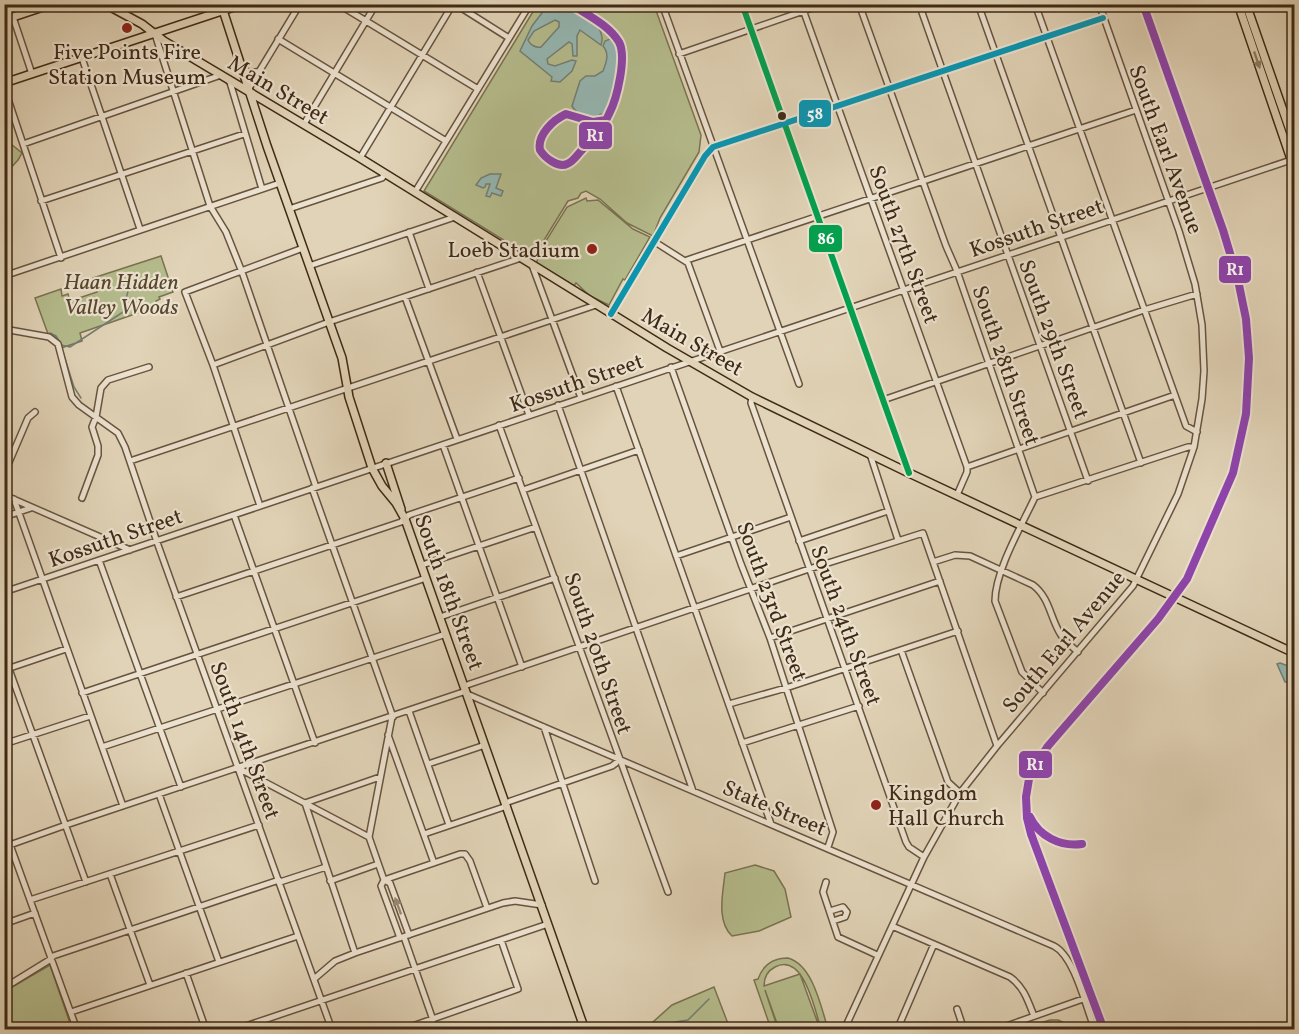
<svg xmlns="http://www.w3.org/2000/svg" width="1299" height="1034" font-family="Vollkorn,serif">
<style>
.green{fill:#b5bc8d;stroke:#7a7351;stroke-width:1.5}
.water{fill:#95b7b3;stroke:#737f74;stroke-width:1.5;fill-rule:evenodd}
.lines{fill:none;stroke-linecap:round;stroke-linejoin:round}
.stream{stroke:#737f74;stroke-width:1.5}
.minor-casing{stroke:#68543e;stroke-width:8}
.major-casing{stroke:#3f2a15;stroke-width:10}
.minor{stroke:#ece2d0;stroke-width:5}
.major{stroke:#e1d3b7;stroke-width:7}
.bus-1-casing{stroke:#ece2d0;stroke-width:10}
.bus-2-casing{stroke:#ece2d0;stroke-width:10}
.bus-1{stroke:#03a04e;stroke-width:6}
.bus-2{stroke:#0996b2;stroke-width:6}
.rail-1-casing{stroke:#ece2d0;stroke-width:12}
.rail-1{stroke:#8e44ad;stroke-width:8}
.oneway{fill:#907e66}
.oneway2{fill:#968672}
.poi-dot{fill:#8f2418;stroke:#ece2d0;stroke-width:2}
.bus-dot{fill:#3f2a15;stroke:#ece2d0;stroke-width:2}
.labels{text-anchor:middle;stroke-width:4.5;stroke-linejoin:round;paint-order:stroke}
.poi-label{font-size:22px;fill:#3f2a15;stroke:#ece2d0}
.street-label{font-size:22px;fill:#3f2a15;stroke:#ece2d0}
.park-label{font-size:22px;font-style:italic;fill:#57472d;stroke:#ece2d0}
.line-badge{stroke:#ece2d0;stroke-width:2}
.badge-label{font-size:16px;text-anchor:middle;font-weight:bold;fill:#fff}
</style>
<rect width="100%" height="100%" fill="#e1d3b7"/>
<filter id="stains"><feTurbulence type="fractalNoise" baseFrequency=".00333" numOctaves="4"/><feColorMatrix values="0 0 0 0 .2 0 0 0 0 .09 0 0 0 0 .02 0 0 0 .5 -.17"/></filter>
<radialGradient id="worn" r=".72"><stop offset=".6" stop-color="#630" stop-opacity="0"/><stop offset="1" stop-color="#630" stop-opacity=".3"/></radialGradient>
<path class="green" d="M537 5H654L701 135 699 152 660 218 653 236 627 223 600 199 586 191 581 193 578 198 568 201 533 258 424 191Z
M11 144 22 153 18 160 5 174V145Z
M586 198 587 201 598 200 633 229 650 237 625 280 623 279 609 305 590 296 576 283 574 286 536 263 538 259 536 257 567 207Z
M161 256 173 292 159 297 160 299 156 301 158 306 80 333 82 341 61 348 56 338 48 334 35 298 61 289 62 296 68 294 70 301 97 292 93 278Z
M755 865 774 871 785 889 791 917 759 931 732 936C716 921 723 893 725 873Z
M788 958C813 965 821 1007 828 1029H821C815 1011 804 952 775 967 767 971 764 978 764 986L800 974 820 1029H779L765 990 778 1029H771L754 980 758 979C763 965 773 958 788 958Z
M50 965 72 1029H5V991Z
M714 987 730 1029H645L672 1005Z
M1050 1020H1058L1078 1029H1036L1034 1025Z"/>
<path class="water" d="M548 5H568L571 9 598 27C602 32 603 40 601 45L580 30 577 36V56H573L572 44 569 42 547 59 548 64 555 66 572 60 576 61 572 71 560 82 551 81 552 77 520 51 532 26ZM555 20 559 22V27L541 47C536 48 530 45 528 40L534 31Z
M610 39 618 45C622 70 614 95 603 116L601 114C591 121 578 116 572 106L580 81 586 76H595L603 71C606 63 610 54 603 46L605 41Z
M490 174H501L496 188 503 191 501 196 492 193 490 197 486 196 490 184H486L485 187 483 188 476 185 481 178Z
M1280 663 1294 668V682H1285L1277 664Z"/>
<g class="lines">
<path class="stream" d="M50 333 56 336 59 341
M61 345 70 347 123 312 128 291
M61 346 74 387 81 398
M660 1030 675 1022 688 1020 709 999"/>
<g class="minor-casing">
<path id="minor" d="M338 4 478 89
M455 4 509 38
M662 4 799 384
M742 4 909 473
M801 4 967 467V472L957 495
M859 4 946 246 957 271 1035 497C1022 525 995 571 995 601L1022 672 1043 693
M919 4 1088 481
M978 4 1141 463
M1035 4 1186 426 1197 432
M13 17 32 74
M155 34 210 206 226 232 242 272 316 487
M278 39 446 141
M679 54 824 4
M82 58 140 229
M242 68 250 73 261 71
M229 79 262 189
M4 87 61 258
M248 90 300 4
M304 124 376 4
M23 144 221 75
M360 158 453 4
M415 192 530 4
M41 201 244 134
M289 209 382 178 385 174
M409 232 429 289
M655 242 688 263 720 351
M687 260 1136 110
M532 265 581 398
M309 266 455 217
M477 272 529 415
M4 276 280 183
M405 297 457 439
M611 314 705 156 713 147 1103 18
M4 329 49 337 58 344 72 397 79 405 118 433 125 447 158 545 332 1030
M213 365 329 322 521 258
M671 367 741 564 770 638 833 832 828 847
M616 386 771 824
M752 397 751 403 906 842 909 847 924 857
M883 400 1144 310 1197 294
M558 405 693 791
M499 425 668 892
M443 445 522 667
M870 454 898 540
M130 461 596 305
M967 467 1175 395
M4 474 28 418 35 412
M312 488 393 717
M523 490 639 450
M4 495 130 550
M1035 497 1188 447H1194
M82 498 98 455V446L92 427 96 417 101 388 108 380 149 367
M14 499 123 806
M260 506 213 365 185 292 303 248
M234 515 315 743
M4 517 31 508
M799 541 888 511
M676 556 791 517
M99 560 181 787
M933 562 955 555 970 556 1033 585C1050 598 1050 618 1061 635 1065 641 1072 647 1078 652
M422 565 536 527
M4 592 1294 159
M176 597 401 522 409 515 519 478
M440 617 555 578
M770 638 940 581
M901 650 948 782 960 793
M4 655 86 882
M4 670 66 649
M464 686 809 569 923 533 997 746
M82 693 426 578
M467 694 1054 946C1075 957 1086 1008 1095 1030
M729 704 786 688 958 631
M409 711 449 825
M544 727 595 881
M388 735 434 863
M742 743 859 706
M4 744 90 716
M102 747 446 634
M428 764 485 745
M238 768 369 837
M159 794 219 962
M505 803 612 766 616 763 618 758
M4 828 77 1030
M424 834 507 806
M369 837 392 717
M369 837 384 880 381 886 400 938
M4 847 66 825 466 691
M110 874 150 985
M384 880 460 854H465L470 861 487 908
M384 880 390 883 409 935
M330 881 378 864
M280 882 326 867
M826 882 823 892 838 937 877 955
M30 900 259 825
M830 911 843 907 847 912 845 917 833 921
M4 924 35 913
M892 926 1010 977C1024 987 1028 1001 1034 1016
M404 937 433 1020
M355 953 305 803 380 777
M186 973 206 1030
M314 979 335 961 355 953 503 903 515 901 542 905
M4 988 51 959 53 956 279 880
M957 1009 964 1030
M71 1012 298 936
M234 1030 548 924
M401 1030 518 989 501 940
M844 1030 924 857 960 793 997 746 1133 586 1178 494 1194 447 1202 399 1204 371 1202 325 1195 284 1179 231 1099 4
M897 1030 934 944
M995 1030 1083 999"/>
</g>
<g class="major-casing">
<path id="major" d="M105 4 142 24 164 41 360 158 667 348 752 397 909 473 1294 653
M221 4 267 146 342 358 349 397 372 468 382 486 396 503 405 519 585 1030
M1238 4 1294 168
M1246 4 1294 142
M4 20 52 4
M4 83 243 4
M386 463 401 509"/>
</g>
<use href="#minor" class="minor"/>
<use href="#major" class="major"/>
<g class="bus-1-casing">
<path id="bus-1" d="M742 4 909 473"/>
</g>
<g class="bus-2-casing">
<path id="bus-2" d="M611 314 705 156 713 147 1103 18"/>
</g>
<use href="#bus-1" class="bus-1"/>
<use href="#bus-2" class="bus-2"/>
<g class="rail-1-casing">
<path id="rail-1" d="M571 4C587 15 609 25 619 42 627 57 617 99 609 114 603 128 592 140 581 151 577 155 573 162 567 164 558 168 545 158 540 150 537 135 553 120 566 114L593 122 606 120
M1030 817C1039 836 1060 847 1082 844
M1104 1030 1031 834 1027 818 1026 797 1029 779 1035 765 1048 746 1158 619 1187 579 1233 473 1246 414 1249 358 1246 319 1238 280 1223 230 1143 4"/>
</g>
<use href="#rail-1" class="rail-1"/>
</g>
<defs><path id="oneway-solid" d="M-6-.8H1V-3.2L6.5 0L1 3.2V.8H-6Z" transform="scale(1.5)"/></defs>
<use class="oneway" href="#oneway-solid" transform="translate(1257 60) rotate(71)"/>
<use class="oneway2" href="#oneway-solid" transform="translate(398 906) rotate(-110)"/>
<g class="poi-dot">
<circle cx="127" cy="28" r="6"/>
<circle cx="592" cy="249" r="6"/>
<circle cx="876" cy="805" r="6"/>
</g>
<circle class="bus-dot" cx="782" cy="116" r="5"/>
<g class="labels">
<g class="poi-label">
<text x="127" y="59">Five Points Fire<tspan x="127" dy="25">Station Museum</tspan></text>
<text x="580" y="257" text-anchor="end">Loeb Stadium</text>
<text x="888" y="800" text-anchor="start">Kingdom<tspan x="888" dy="25">Hall Church</tspan></text>
</g>
<g class="street-label">
<text transform="translate(279 89) rotate(31)" y="8">Main Street</text>
<text transform="translate(1167 149) rotate(70)" y="8">South Earl Avenue</text>
<text transform="translate(1036 227) rotate(-19)" y="8">Kossuth Street</text>
<text transform="translate(905 244) rotate(70)" y="8">South 27th Street</text>
<text transform="translate(1055 339) rotate(70)" y="8">South 29th Street</text>
<text transform="translate(693 341) rotate(30)" y="8">Main Street</text>
<text transform="translate(1007 365) rotate(71)" y="8">South 28th Street</text>
<text transform="translate(576 382) rotate(-19)" y="8">Kossuth Street</text>
<text transform="translate(115 537) rotate(-19)" y="8">Kossuth Street</text>
<text transform="translate(450 592) rotate(70)" y="8">South 18th Street</text>
<text transform="translate(773 601) rotate(70)" y="8">South 23rd Street</text>
<text transform="translate(847 625) rotate(70)" y="8">South 24th Street</text>
<text transform="translate(1063 641) rotate(-50)" y="8">South Earl Avenue</text>
<text transform="translate(599 653) rotate(71)" y="8">South 20th Street</text>
<text transform="translate(246 740) rotate(70)" y="8">South 14th Street</text>
<text transform="translate(775 807) rotate(23)" y="8">State Street</text>
</g>
<g class="park-label">
<text x="121" y="289">Haan Hidden<tspan x="121" dy="25">Valley Woods</tspan></text>
</g>
</g>
<g class="line-badge">
<rect x="798" y="99" width="34" height="29" rx="6" fill="#0996b2"/>
<rect x="578" y="121" width="35" height="29" rx="6" fill="#8e44ad"/>
<rect x="808" y="224" width="35" height="29" rx="6" fill="#03a04e"/>
<rect x="1218" y="255" width="34" height="29" rx="6" fill="#8e44ad"/>
<rect x="1018" y="750" width="35" height="29" rx="6" fill="#8e44ad"/>
</g>
<g class="badge-label">
<text x="815" y="119">58</text>
<text x="595" y="141">R1</text>
<text x="826" y="244">86</text>
<text x="1235" y="275">R1</text>
<text x="1035" y="770">R1</text>
</g>
<rect width="1299" height="1034" fill="none" stroke="#e1d3b7" stroke-width="24"/>
<rect x="6" y="6" width="1287" height="1022" fill="none" stroke="#3f2a15" stroke-width="3"/>
<rect x="12" y="12" width="1275" height="1010" fill="none" stroke="#3f2a15" stroke-width="1.5"/>
<rect width="100%" height="100%" filter="url(#stains)"/>
<rect width="100%" height="100%" fill="url(#worn)"/>
</svg>
